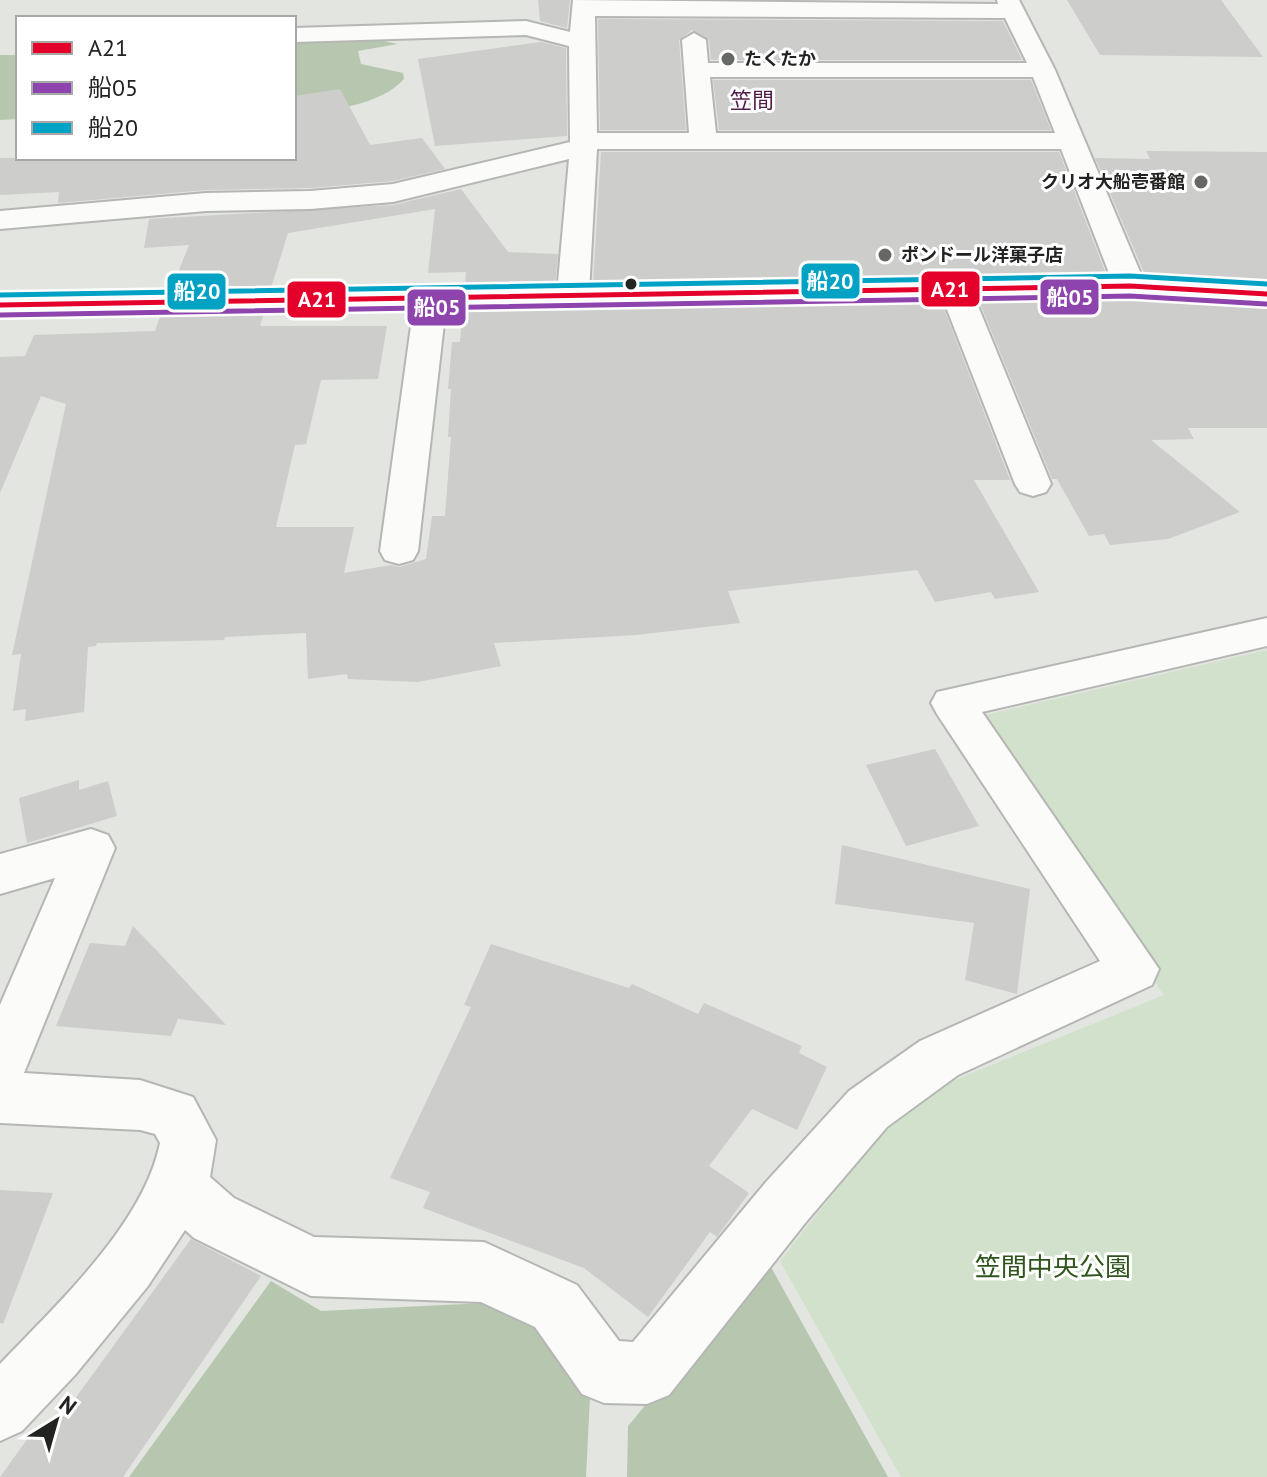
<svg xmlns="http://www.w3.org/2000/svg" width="1267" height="1477" font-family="'PT Sans','Noto Sans JP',sans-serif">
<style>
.green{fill:#d2e1cb}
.forest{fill:#b7c7af}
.building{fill:#cdcdcc}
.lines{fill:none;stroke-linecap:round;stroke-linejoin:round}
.minor-casing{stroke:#b5b7b4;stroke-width:4}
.major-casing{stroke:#c0c1bf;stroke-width:4}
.minor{fill:#fbfbfa;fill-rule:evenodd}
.major{fill:#e7ece5;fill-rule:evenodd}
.bus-1-casing{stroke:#fff;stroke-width:10}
.bus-2-casing{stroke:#fff;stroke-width:10}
.bus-3-casing{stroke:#fff;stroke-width:10}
.bus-1{stroke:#e4002b;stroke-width:5}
.bus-2{stroke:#8e44ad;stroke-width:5}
.bus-3{stroke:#02a2c5;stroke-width:5}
.poi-dot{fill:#656864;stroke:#fff;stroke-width:3}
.bus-dot{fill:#222421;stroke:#fff;stroke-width:3}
.labels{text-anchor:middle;stroke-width:6;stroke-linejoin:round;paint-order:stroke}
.far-poi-label{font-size:18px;font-weight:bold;fill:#222421;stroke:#fff;text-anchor:start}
.far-quarter-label{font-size:22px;fill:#521c48;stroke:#fff}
.near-park-label{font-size:26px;fill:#2f541c;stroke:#fff}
.line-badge{stroke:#fff;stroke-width:3}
.badge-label{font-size:22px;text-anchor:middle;font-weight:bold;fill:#fff}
</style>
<rect width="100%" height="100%" fill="#e2e5e0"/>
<path class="green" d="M1267 650V1477H901L780 1261 900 1109 947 1083 1164 995 978 730 986 715Z"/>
<path class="forest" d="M374 39 398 44 358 51 361 64 403 73 404 79C379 107 329 109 294 116V43Z
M0 55H18V119L0 120Z
M767 1260 888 1477H627L628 1426Z
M271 1281 321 1311 485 1303 543 1331 590 1396 586 1477H129Z"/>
<path class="building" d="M538 0H570L567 28 540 21Z
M1067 0H1221L1263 57 1100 55Z
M598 19 1003 21 1022 60H711L709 40 692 30 679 40 686 130H600Z
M541 42 566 48 567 136 435 146 418 59Z
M713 80H1031L1051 130H719Z
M340 89 370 145 422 138 445 169 393 181 310 188 206 190 58 203 59 192 0 195V158H294V96Z
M1146 151 1267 152V282L1145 275 1095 158 1150 159Z
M601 152H1059L1106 274 593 283Z
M461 189 508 252 558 254 555 284 465 285 466 272 428 273 435 209 288 233 271 288 171 290 189 245 144 248 149 219 393 205Z
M1130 298 1267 306V428H1188L1194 439 1151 440 1240 512 1168 539 1110 545 1104 534 1089 536 1057 479H1052L979 301Z
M941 301 1010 480H974L1039 592 995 599 991 592 935 602 917 570 728 591 740 623 636 635 494 643 501 666 418 682 348 679 347 674 308 679 306 633 225 637 224 640 97 643 96 646 88 647 84 712 25 721 26 709 13 711 21 654 12 655 66 404 41 396 0 493V357L25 356 34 335 155 331 161 314 264 313 260 326H387L378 379 321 380 306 444 295 445 276 527H354L344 573 391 565 400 567 426 559 432 516H445L451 437H448L451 389H448L452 342H460L463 309Z
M935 749 979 826 906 846 866 765Z
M79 780V790L108 781 117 816 27 843 19 798Z
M842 845 1030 889 1017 994 965 980 974 923 835 904Z
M133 926 160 954 226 1025 178 1019 171 1036 56 1026 90 943 125 946Z
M491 944 629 988 632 984 698 1014 704 1003 802 1046 799 1053 827 1067 797 1130 752 1109 709 1166 749 1193 717 1237 710 1232 648 1317 584 1268 423 1208 430 1192 390 1178 471 1007 464 1005Z
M0 1190 53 1193 3 1324 0 1323Z
M191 1239 261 1276 123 1477H0L36 1427 48 1436Z"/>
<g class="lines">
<g class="minor-casing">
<path id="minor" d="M573 0 998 4 997 0H1019L1055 70 1146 286 1141 293H1119L1114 286 1061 149H597L589 293 584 300H562L557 293 569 159 393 202 310 209 206 211 0 229V211L206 193 310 191 393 184 570 142 569 46 526 35 294 42V28L526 21 570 32ZM595 16 1005 18 1027 63H708L706 40 694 33 682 40 689 133H597ZM710 77H1033L1055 133H716Z
M955 280 966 282 971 289 1051 484 1046 492 1033 496 1020 492 1015 484 939 289 944 282Z
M431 288 442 290 447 297 418 551 413 560 399 564 385 560 380 551 415 297 420 290Z
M1267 618V646L982 712 1159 969 1152 985 958 1075 887 1127 806 1222 669 1395 647 1404 604 1403 582 1394 535 1327 481 1302 311 1296 194 1238 185 1230 148 1286 75 1375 22 1431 0 1441V1364C56 1305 144 1224 160 1143L155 1134 140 1130 0 1123V1005L55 878 0 894V854L91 829 108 835 115 848 24 1073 140 1080 193 1097 216 1140 210 1177 234 1198 314 1237 484 1242 577 1285 619 1341 633 1342 766 1182 849 1091 920 1041 1100 961 937 714 931 703 937 692Z"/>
</g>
<g class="major-casing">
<path id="major" d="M1130 277 1267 285V303L1130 295 0 314V296Z"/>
</g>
<use href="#minor" class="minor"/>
<use href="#major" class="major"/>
<g class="bus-1-casing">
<path id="bus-1" d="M0 305 1130 286 1267 294"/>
</g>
<g class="bus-2-casing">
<path id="bus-2" d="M0 315 1130 296 1266 304"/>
</g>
<g class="bus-3-casing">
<path id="bus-3" d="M0 295 1130 276 1267 284"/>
</g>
<use href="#bus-1" class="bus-1"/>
<use href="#bus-2" class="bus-2"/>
<use href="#bus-3" class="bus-3"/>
</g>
<g class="poi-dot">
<circle cx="728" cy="59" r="8"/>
<circle cx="1201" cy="182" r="8"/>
<circle cx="885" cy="255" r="8"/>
</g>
<circle class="bus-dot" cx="631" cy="284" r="7"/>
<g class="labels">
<g class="far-poi-label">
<text x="744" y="65">たくたか</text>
<text x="1185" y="188" text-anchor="end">クリオ大船壱番館</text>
<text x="901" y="261">ポンドール洋菓子店</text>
</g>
<g class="far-quarter-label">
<text x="752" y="108">笠間</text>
</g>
<g class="near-park-label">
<text x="1053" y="1276">笠間中央公園</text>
</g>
</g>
<g class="line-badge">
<rect x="800" y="262" width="61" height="38" rx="8" fill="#02a2c5"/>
<rect x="920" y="270" width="61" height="38" rx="8" fill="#e4002b"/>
<rect x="166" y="272" width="61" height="39" rx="8" fill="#02a2c5"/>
<rect x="1039" y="278" width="61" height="38" rx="8" fill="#8e44ad"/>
<rect x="286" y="280" width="61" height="39" rx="8" fill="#e4002b"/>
<rect x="406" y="288" width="61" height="39" rx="8" fill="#8e44ad"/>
</g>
<g class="badge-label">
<text x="830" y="289">船20</text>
<text x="950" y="297">A21</text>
<text x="197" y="299">船20</text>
<text x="1070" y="305">船05</text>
<text x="317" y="307">A21</text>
<text x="437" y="315">船05</text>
</g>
<rect x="16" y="16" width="280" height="144" fill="#ffffff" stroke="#a7a7a6" stroke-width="2"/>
<rect x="32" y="42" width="40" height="12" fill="#e4002b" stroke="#a7a7a6" stroke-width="2"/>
<text x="88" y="56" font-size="24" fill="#222421">A21</text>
<rect x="32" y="82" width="40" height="12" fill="#8e44ad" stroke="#a7a7a6" stroke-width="2"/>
<text x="88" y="96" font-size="24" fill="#222421">船05</text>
<rect x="32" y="122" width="40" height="12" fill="#02a2c5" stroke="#a7a7a6" stroke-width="2"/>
<text x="88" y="136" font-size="24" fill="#222421">船20</text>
<g transform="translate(56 1421) rotate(37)" stroke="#ffffff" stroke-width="6" paint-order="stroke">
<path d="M0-6L14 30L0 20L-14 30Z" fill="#222421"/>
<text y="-12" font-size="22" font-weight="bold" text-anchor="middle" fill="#222421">N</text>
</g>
</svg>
